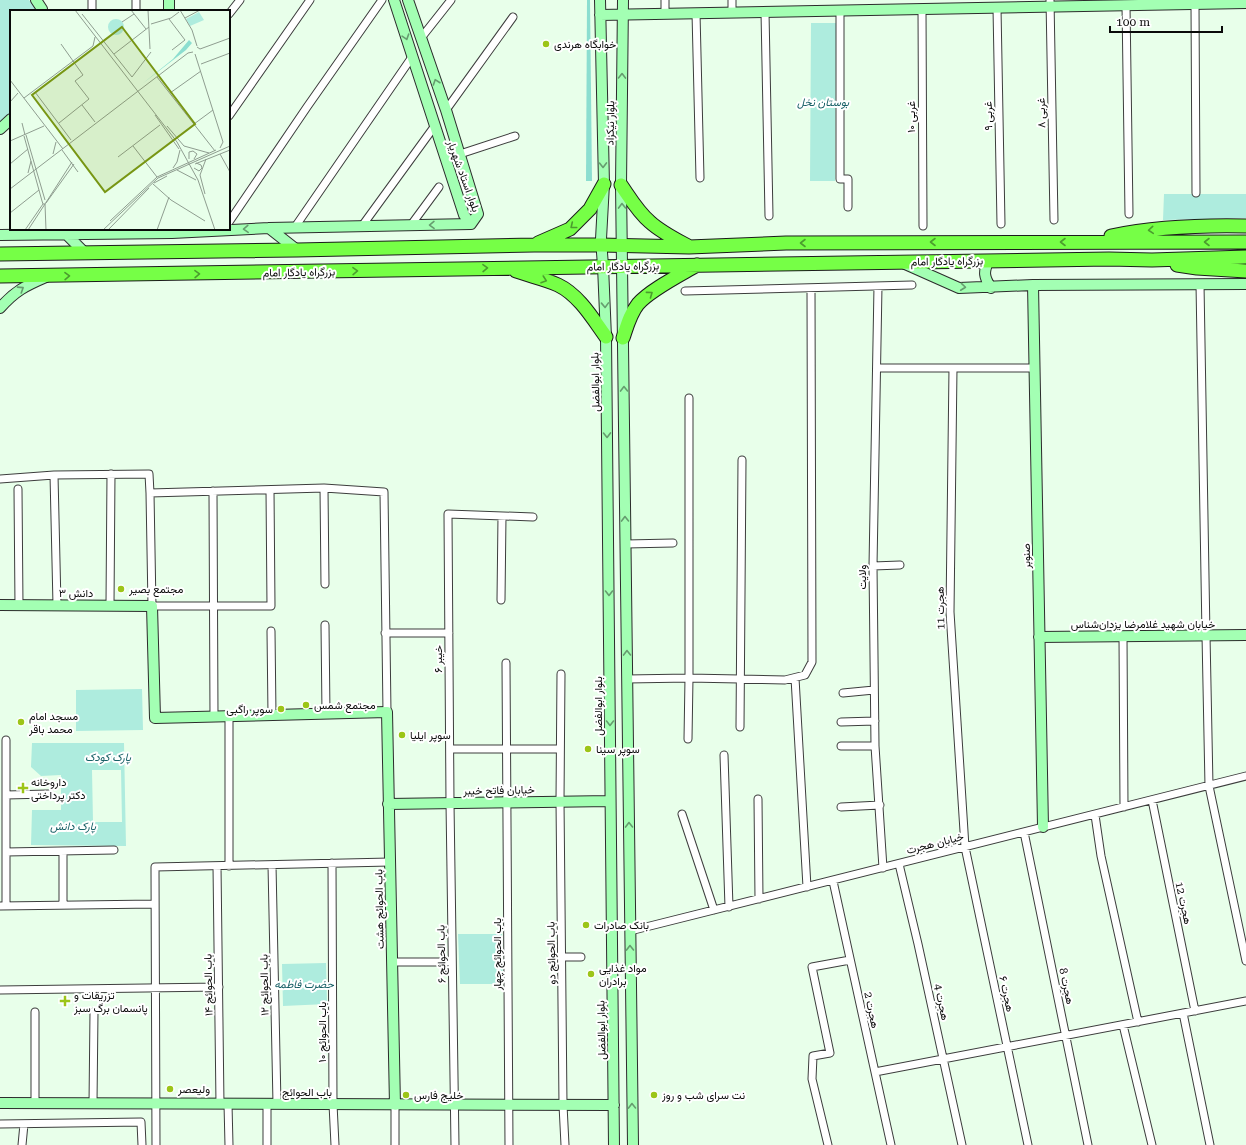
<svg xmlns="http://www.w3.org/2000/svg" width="1246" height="1145" font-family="'Roboto Serif',Vazirmatn,serif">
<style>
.green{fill:#aeecde;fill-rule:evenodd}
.forest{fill:#8cded0}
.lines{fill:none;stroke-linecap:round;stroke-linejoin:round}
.street-casing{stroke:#3d3d3d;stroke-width:9}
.secondary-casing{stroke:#2c2c2c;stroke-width:12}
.highway-casing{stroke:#1b1b1b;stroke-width:15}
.street{stroke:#fff;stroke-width:7}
.secondary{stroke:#a3ffb3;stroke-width:10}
.highway{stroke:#76ff46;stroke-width:13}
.oneway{stroke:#669d6f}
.oneway2{stroke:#4b9d2e}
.poi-dot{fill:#9cc518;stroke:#fff;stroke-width:1.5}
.labels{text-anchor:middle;stroke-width:4;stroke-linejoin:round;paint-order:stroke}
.poi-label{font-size:11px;fill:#0a0a0a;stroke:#fff;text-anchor:start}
.park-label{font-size:11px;font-style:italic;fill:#176066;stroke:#fff}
.street-label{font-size:11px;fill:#0a0a0a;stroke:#fff}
.inset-road{fill:none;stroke:#8f9d90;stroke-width:1}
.view{fill:#789614;fill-opacity:0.15;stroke:#789614;stroke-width:2}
.inset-edge{fill:none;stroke:#0a0a0a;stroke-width:2}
</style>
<rect width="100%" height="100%" fill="#e8ffea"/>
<path class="green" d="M0 0H29L38 11H11V113L0 124Z
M811 23H836L835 181H810Z
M1164 194H1246V218L1163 220Z
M142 689 143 730 76 731V690Z
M32 743H124L126 846 31 845 32 810H61V775L41 776 31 767ZM92 770H121L122 822H93Z
M458 934H502L503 984H460Z
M326 963 327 1004 283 1006 282 964Z"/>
<path class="forest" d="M587 0H590L592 181H586Z"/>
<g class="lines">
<g class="street-casing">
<path id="street" d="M92 0V11
M665 0V14
M732 0V13
M1050 0 1054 220
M1195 4 1196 193
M1126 5 1129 214
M997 8 1001 224
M922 9 923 226
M136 11V0
M840 11V179H848V207
M765 12 769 216
M696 13 700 178
M229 14 240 0
M421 38 451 0
M446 110 513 17
M229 116 310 0
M460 154 515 136
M229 222 307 107 382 0
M411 225 439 187
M362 226 434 127
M295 227 412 57
M1200 284 1206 635 1209 786 1246 961
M878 286 873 566 875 746 883 868
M685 291 912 285
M877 368H1034
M953 368 950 612 965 847 1028 1145
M54 475 57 605
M0 479 54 475 149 474 150 493
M324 488 325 584
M18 489 19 605
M270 490 271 606H152L150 493 324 488 384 492 387 712
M213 491 214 717
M626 544 673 543
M873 566 900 565
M501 600 502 516
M110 605 111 474
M325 625 326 714
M271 631 272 715
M385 633H449
M1123 636 1124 807
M506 663 509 1145
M561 674 560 801 563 1105 565 1145
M795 678 807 887
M627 679 689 678 785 680 805 675 812 662 811 288
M843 693 874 690
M229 716V866
M841 722 875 721
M740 727 742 460
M688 739 689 678V398
M6 740V906
M841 746H875
M450 749H560
M724 755 729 907
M6 795 48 794
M758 799 759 899
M1152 800 1195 1011
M841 807 880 805
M682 814 714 910
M1095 815 1101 856 1138 1022
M1024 832 1088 1145
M63 851V905
M6 852 114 850
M332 863 333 1104 335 1145
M899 864 918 944 962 1145
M272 865 277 1104
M217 866 220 1104
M833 881 891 1145
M0 906 155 904
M630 931 1246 776
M562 957H581
M392 962H452
M0 990 219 987
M35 1012V1103
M1183 1013 1210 1145
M1123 1025 1152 1145
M875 1072 1246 1001
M93 1104 94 1012
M228 1104 229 1145
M0 1124 141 1122 142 1145
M22 1145 24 1124
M156 1145 155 867 390 862
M267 1145V1104
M395 1145V1105
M455 1145 450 803 448 514 533 517
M828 1145 812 1079 813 1056 830 1053 812 967 850 960"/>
</g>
<g class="secondary-casing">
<path id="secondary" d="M36 0 42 9V11
M169 0V11
M394 0 464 215 471 224
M408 0 446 110 478 214 471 224
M600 0 604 184 601 239 603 266 606 337 614 1145
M623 0 621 185 633 1145
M600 15 1246 3
M0 129 11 119
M269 228 297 250
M0 235 172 233 269 228 471 224
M67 235 84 252
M989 260C983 272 984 277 991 288
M905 264 959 288 1033 285 1246 284
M1033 285 1043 827
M0 308C15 291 25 286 46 277
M0 605 152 606 155 718 387 712 395 1105
M1039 637 1246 635
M388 804 610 801
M0 1103 614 1105"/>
</g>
<g class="highway-casing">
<path id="highway" d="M621 185C630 198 638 212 650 222 661 232 675 239 688 246
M1111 236C1155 227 1200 225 1246 226
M538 243 570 229 590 209 604 184
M0 254 297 250 534 245H601L689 247 786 243 1246 242
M1177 265 1197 268 1246 271
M516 271C530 276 545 279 558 285 579 295 593 319 606 337
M0 276 1109 259 1152 260 1246 257
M623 338C627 326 630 314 638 304 650 290 680 275 697 265"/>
</g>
<use href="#street" class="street"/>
<use href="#secondary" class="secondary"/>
<use href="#highway" class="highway"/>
</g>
<defs><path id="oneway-chevron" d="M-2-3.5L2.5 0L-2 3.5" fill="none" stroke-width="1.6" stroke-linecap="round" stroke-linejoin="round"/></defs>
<g class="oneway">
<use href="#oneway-chevron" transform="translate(406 37) rotate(72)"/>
<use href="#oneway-chevron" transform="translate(622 76) rotate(-89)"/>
<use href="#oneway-chevron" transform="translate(436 82) rotate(-109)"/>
<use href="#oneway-chevron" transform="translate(603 165) rotate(89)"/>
<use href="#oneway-chevron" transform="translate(622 206) rotate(-91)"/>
<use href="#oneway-chevron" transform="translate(432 225) rotate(179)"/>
<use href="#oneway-chevron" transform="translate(246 229) rotate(177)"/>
<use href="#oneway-chevron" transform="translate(963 287) rotate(6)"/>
<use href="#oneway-chevron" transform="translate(21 289) rotate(-33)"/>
<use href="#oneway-chevron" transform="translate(605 305) rotate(88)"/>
<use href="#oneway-chevron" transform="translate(624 389) rotate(-91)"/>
<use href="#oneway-chevron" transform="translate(607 435) rotate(89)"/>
<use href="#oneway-chevron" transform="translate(625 519) rotate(-91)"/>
<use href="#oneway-chevron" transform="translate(609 593) rotate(90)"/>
<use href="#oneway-chevron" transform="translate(627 653) rotate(-91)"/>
<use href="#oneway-chevron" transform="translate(610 723) rotate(90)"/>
<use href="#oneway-chevron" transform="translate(629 825) rotate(-91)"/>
<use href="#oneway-chevron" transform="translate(630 948) rotate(-91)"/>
<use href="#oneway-chevron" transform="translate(632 1106) rotate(-91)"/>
</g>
<g class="oneway2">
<use href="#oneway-chevron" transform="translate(573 226) rotate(141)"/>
<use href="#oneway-chevron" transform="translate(1151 230) rotate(175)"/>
<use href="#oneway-chevron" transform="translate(933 242) rotate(180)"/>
<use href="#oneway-chevron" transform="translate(1063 242) rotate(180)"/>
<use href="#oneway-chevron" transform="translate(1207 242) rotate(180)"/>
<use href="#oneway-chevron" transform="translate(803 243) rotate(180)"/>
<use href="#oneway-chevron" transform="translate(485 268) rotate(-1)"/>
<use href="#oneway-chevron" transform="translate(355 271) rotate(-1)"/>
<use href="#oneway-chevron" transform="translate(197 274) rotate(-1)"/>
<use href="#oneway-chevron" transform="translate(67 276) rotate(-1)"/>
<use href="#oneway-chevron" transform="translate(544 280) rotate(19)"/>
<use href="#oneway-chevron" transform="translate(650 294) rotate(-36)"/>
</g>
<g class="poi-dot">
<circle cx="546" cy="44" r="4"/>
<circle cx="121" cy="589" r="4"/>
<circle cx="306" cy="705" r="4"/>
<circle cx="281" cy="709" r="4"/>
<circle cx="21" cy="722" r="4"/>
<circle cx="402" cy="735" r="4"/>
<circle cx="588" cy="749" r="4"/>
<path d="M21 782h4v4h4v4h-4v4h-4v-4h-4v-4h4z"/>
<circle cx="586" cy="925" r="4"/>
<circle cx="591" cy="974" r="4"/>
<path d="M63 995h4v4h4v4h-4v4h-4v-4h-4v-4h4z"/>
<circle cx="170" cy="1089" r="4"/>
<circle cx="406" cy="1095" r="4"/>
<circle cx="654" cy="1095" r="4"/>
</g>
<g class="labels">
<g class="poi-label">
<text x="554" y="48">خوابگاه هرندی</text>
<text x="129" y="593">مجتمع بصیر</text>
<text x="314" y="709">مجتمع شمس</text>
<text x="273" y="713" text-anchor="end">سوپر راگبی</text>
<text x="29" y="720">مسجد امام<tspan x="29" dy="13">محمد باقر</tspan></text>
<text x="410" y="739">سوپر ایلیا</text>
<text x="596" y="753">سوپر سینا</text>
<text x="31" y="786">داروخانه<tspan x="31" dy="13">دکتر پرداختی</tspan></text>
<text x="594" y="929">بانک صادرات</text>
<text x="599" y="972">مواد غذایی<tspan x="599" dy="13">برادران</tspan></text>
<text x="74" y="999">تزریقات و<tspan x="74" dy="13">پانسمان برگ سبز</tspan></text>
<text x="178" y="1093">ولیعصر</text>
<text x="414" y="1099">خلیج فارس</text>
<text x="662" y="1099">نت سرای شب و روز</text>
</g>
<g class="park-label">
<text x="823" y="106">بوستان نخل</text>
<text x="108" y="761">پارک کودک</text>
<text x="73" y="830">پارک دانش</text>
<text x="304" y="988">حضرت فاطمه</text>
</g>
<g class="street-label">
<text transform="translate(1041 113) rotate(-91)" y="4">غربی ۸</text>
<text transform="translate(988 116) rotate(-91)" y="4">غربی ۹</text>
<text transform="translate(911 117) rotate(-90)" y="4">غربی ۱۰</text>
<text transform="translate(610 123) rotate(-89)" y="4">بلوار نیکزاد</text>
<text transform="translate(464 176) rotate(70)" y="4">بلوار استاد شهریار</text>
<text transform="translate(947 261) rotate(-1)" y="4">بزرگراه یادگار امام</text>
<text transform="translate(623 266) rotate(-1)" y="4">بزرگراه یادگار امام</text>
<text transform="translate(299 272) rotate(-1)" y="4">بزرگراه یادگار امام</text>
<text transform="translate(595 382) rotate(-91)" y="4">بلوار ابوالفضل</text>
<text transform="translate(1026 556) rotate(-91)" y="4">صنوبر</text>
<text transform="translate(862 577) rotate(-90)" y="4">ولایت</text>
<text x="76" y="597">دانش ۳</text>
<text transform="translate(940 608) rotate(-91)" y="4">هجرت 11</text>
<text x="1143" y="628">خیابان شهید غلامرضا یزدان‌شناس</text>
<text transform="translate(438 659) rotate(-90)" y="4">خیبر ۶</text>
<text transform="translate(598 706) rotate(-90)" y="4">بلوار ابوالفضل</text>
<text transform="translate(499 790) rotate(-1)" y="4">خیابان فاتح خیبر</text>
<text transform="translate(935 843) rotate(-14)" y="4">خیابان هجرت</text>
<text transform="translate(1184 903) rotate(78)" y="4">هجرت 12</text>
<text transform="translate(379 909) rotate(-91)" y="4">باب الحوائج هشت</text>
<text transform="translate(551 953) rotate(-91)" y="4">باب الحوائج دو</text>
<text transform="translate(441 954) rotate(-91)" y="4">باب الحوائج ۶</text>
<text transform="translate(497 954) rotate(-90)" y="4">باب الحوائج چهار</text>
<text transform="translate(208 985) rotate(-91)" y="4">باب الحوائج ۱۴</text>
<text transform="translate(264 985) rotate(-91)" y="4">باب الحوائج ۱۲</text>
<text transform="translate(1067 986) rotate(78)" y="4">هجرت 8</text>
<text transform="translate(1007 994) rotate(78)" y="4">هجرت ۶</text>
<text transform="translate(942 1002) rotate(78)" y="4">هجرت 4</text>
<text transform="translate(872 1010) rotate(78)" y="4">هجرت 2</text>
<text transform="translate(601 1030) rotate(-91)" y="4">بلوار ابوالفضل</text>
<text transform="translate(322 1032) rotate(-90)" y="4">باب الحوائج ۱۰</text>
<text x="307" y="1096">باب الحوائج</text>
</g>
</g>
<g transform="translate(10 10)">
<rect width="220" height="220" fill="#e8ffea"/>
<path d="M189 2 194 10 180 16 176 9ZM98 17a8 8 0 1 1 16 0a8 8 0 1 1-16 0Z" fill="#aeecde"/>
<path d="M179 30 182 33 176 40 132 74 163 49Z" fill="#8cded0"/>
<path class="inset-road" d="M65 0 167 132 188 170 205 220M121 0 136 19M138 0 140 39M170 0 182 20 187 36M72 4 122 67M175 8 190 0M159 9 175 30 162 40M112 12 124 4M141 14 161 8 169 2M187 37 190 39 220 28M104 44 139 17M185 44 213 132 210 138M191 54 220 43M122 67 141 42M147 67 205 141M0 70 53 139M25 82 61 130M160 83 191 61M14 88 83 36 85 27M0 92 8 83M72 95 85 112M145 105 169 139M12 113 15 125M49 113 79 89 65 71 73 65 51 34M184 114 203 100M157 116 174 136 199 143M16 125 35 190M14 126 32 191M0 131 34 116M123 136 147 167M52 140 68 162M43 144 46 132M210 144 220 162M108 147 150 115M179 149V142L183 141 187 144 184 149M0 154 18 139M185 154 220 140M163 158 167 152 170 140M184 158 189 161 192 158 191 155 186 153M167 160 186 170M18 163 21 151M144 173 157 166M143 174 161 190 195 211M0 179 178 43 183 42M195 184 190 165 196 149M32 191 33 194H35L62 152M36 193 64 154M35 194 36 220M0 203 29 180M100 211 147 167 206 140M15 220 33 194M18 220 35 194M93 220 148 168 220 136M98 220 139 178M147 220 159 187"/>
<path class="view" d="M112 17 185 114 95 182 22 85Z"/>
<rect width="220" height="220" class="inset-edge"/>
</g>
<path d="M1110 26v6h112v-6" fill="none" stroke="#0a0a0a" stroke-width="2"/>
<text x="1116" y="26" font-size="12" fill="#0a0a0a" stroke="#ffffff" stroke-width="3" paint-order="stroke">100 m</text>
</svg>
